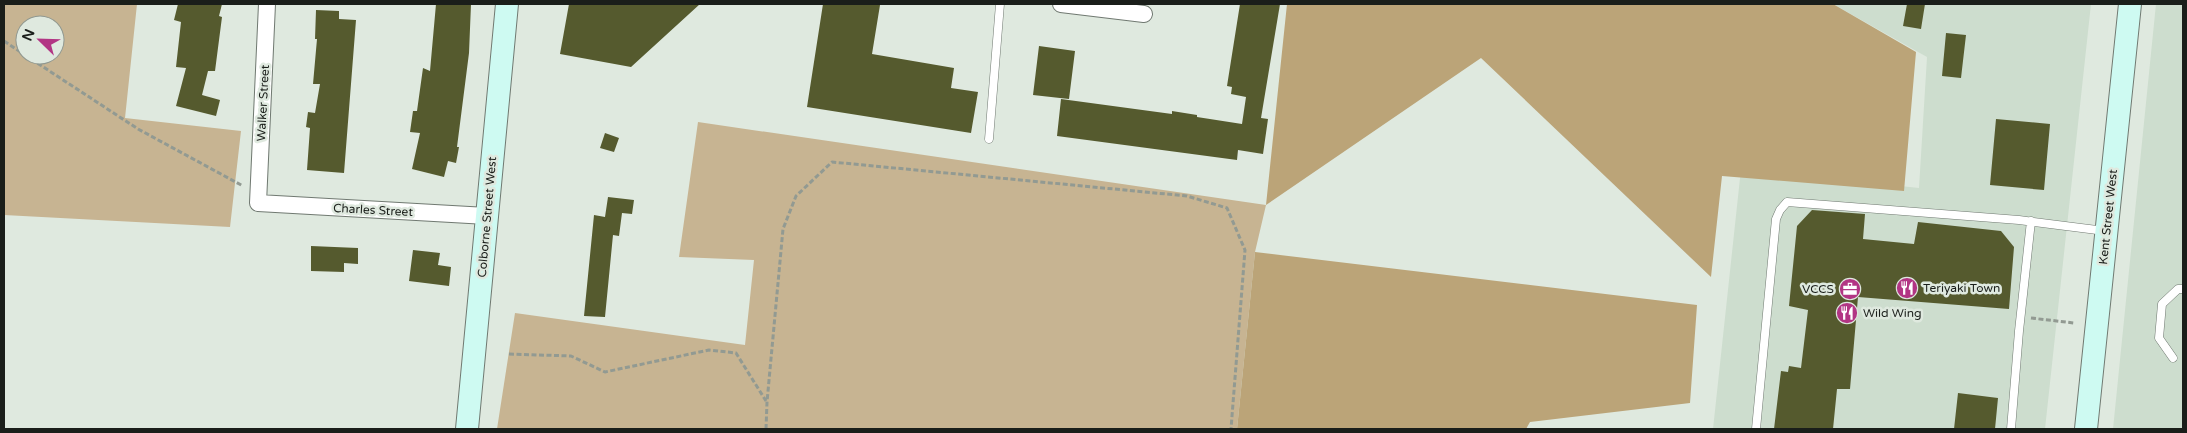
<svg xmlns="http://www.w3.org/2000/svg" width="2187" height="433" font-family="'Varela Round',sans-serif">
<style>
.built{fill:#cdddce}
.green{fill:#c7b492;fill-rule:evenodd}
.forest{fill:#bba478}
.building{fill:#555a2e}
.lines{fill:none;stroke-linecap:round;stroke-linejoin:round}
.lane-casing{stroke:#707971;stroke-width:9}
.street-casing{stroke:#707971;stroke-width:18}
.secondary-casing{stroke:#707971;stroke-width:24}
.path{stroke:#929a92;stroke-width:3;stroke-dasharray:5 2.5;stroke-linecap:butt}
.lane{stroke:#fff;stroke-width:8}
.street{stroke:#fff;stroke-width:16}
.secondary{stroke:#cefaf2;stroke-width:22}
.labels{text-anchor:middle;stroke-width:5;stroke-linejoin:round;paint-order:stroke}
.street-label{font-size:12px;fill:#1a1e1a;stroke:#dfe9df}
.poi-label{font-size:12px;fill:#1a1e1a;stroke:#dfe9df;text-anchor:start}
</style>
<rect width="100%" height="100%" fill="#dfe9df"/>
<path class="built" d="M1833 4H2091L2045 429H1713L1741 169 1919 188 1927 57Z
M2156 4H2183V429H2113Z"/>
<path class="green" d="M4 4H137L125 118 241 131 230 227 4 215ZM25 25H55V55H25Z
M698 122 1266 205 1255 252 1237 429H497L515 313 745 345 754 260 679 257Z"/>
<path class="forest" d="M1287 4H1833L1916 52 1904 191 1722 176 1711 277 1481 58 1266 205Z
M1255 252 1697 305 1690 403 1530 422 1526 429H1237Z"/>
<path class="building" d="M178 4H222L219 16 222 17 215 71H208L202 95 220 100 216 116 176 106 186 68 176 67 181 22 174 20Z
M436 4H471L469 53 457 147H459L456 163 448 161 444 177 412 169 420 133 410 132 413 111H417L423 68 430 71Z
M569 4H700L631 67 560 54Z
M823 4 880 5 872 54 954 68 951 88 978 92 971 133 807 107Z
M1240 4H1280L1261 118 1268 119 1263 154 1238 150 1237 160 1057 136 1061 99 1172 114V111L1197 115V117L1242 124 1246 97 1231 94 1232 87 1227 86Z
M1907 4H1925L1921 29 1903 26Z
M316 10 339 11V19L356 20 344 173 307 170 310 128 306 127 308 112 315 113 320 84H313L317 39H315Z
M1946 33 1966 35 1961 78 1942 76Z
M1039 46 1075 51 1069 99 1033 95Z
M1996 119 2050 124 2044 190 1990 185Z
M605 133 619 138 614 152 600 148Z
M608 197 634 200 632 214 622 213 619 236 613 235 605 317 584 316 594 215 605 217Z
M1812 210 1865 214 1863 239 1914 244 1918 222 2001 231 2014 247 2009 309 1858 297 1850 389H1837L1833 429H1774L1781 371 1788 372 1789 366 1801 368 1808 310 1789 306 1797 226Z
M311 246 358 248V264L344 263V272L311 271Z
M413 250 440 253 438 265 451 267 449 286 409 281Z
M1958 393 1998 398 1995 429H1954Z"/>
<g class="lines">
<g class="lane-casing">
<path id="lane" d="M989 139 1000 4
M2173 358 2159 338 2162 304 2178 289H2183
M1756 429 1776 219 1780 210 1787 202 2019 220 2105 231
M2011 429 2019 331 2031 221"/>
</g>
<g class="street-casing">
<path id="street" d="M267 4 258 203 487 216
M1061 4 1144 14"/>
</g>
<g class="secondary-casing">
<path id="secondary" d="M467 429 507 4
M2086 429 2130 4"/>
</g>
<path class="path" d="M4 41 25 55
M25 55 138 129 243 186
M2031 318 2074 323
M509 354 571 356 605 372 709 350 736 353 766 401
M766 429 767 402 783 229 796 196 832 162 1187 196 1227 208 1245 250 1231 429"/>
<use href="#lane" class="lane"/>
<use href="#street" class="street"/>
<use href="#secondary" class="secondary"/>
</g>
<defs>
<g id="restaurant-disc" transform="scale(1.125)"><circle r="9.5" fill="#b23584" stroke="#dfe9df"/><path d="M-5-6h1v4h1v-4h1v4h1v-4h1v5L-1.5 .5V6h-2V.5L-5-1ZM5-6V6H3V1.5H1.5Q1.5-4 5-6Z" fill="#fff"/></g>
<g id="office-disc" transform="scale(1.125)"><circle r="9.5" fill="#b23584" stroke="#dfe9df"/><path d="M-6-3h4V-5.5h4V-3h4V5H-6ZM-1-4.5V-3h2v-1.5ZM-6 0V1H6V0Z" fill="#fff"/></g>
</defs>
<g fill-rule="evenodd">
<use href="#restaurant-disc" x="1907" y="288"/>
<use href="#office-disc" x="1850" y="289"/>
<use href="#restaurant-disc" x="1847" y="313"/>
</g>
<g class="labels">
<g class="street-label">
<text transform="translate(263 103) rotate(-87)" y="4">Walker Street</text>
<text transform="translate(373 210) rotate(3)" y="4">Charles Street</text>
<text transform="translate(487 217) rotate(-85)" y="4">Colborne Street West</text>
<text transform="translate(2108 217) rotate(-84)" y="4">Kent Street West</text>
</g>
<g class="poi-label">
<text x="1923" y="292">Teriyaki Town</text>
<text x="1834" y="293" text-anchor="end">VCCS</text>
<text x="1863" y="317">Wild Wing</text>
</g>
</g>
<rect width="2187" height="433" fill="none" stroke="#1a1e1a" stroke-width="10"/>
<g transform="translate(40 40) rotate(293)"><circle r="24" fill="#dfe9df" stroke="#909890"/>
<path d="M0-4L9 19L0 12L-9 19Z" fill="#b23584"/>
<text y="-8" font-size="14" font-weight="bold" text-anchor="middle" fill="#1a1e1a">N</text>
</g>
</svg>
